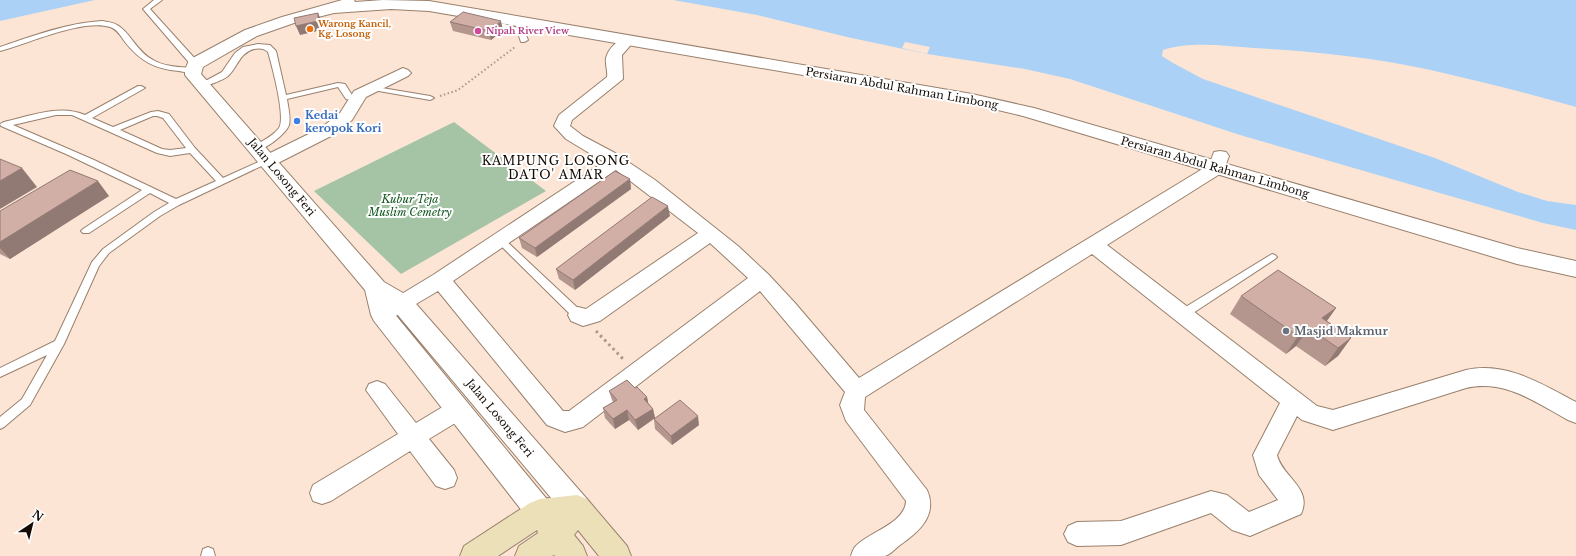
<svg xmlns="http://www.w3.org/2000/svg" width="1576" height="556" font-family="'Libre Baskerville',serif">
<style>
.green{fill:#a4c4a5}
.water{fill:#abd2f6}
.pier{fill:#fce5d4}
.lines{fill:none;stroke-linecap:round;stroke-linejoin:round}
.service-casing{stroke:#99806d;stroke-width:2}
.minor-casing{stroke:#99806d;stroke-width:2}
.tertiary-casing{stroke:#99806d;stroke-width:2}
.secondary-casing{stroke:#99806d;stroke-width:2}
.path-far1{stroke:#aa988b;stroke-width:2;stroke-dasharray:1.5 2.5;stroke-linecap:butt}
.path{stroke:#aa988b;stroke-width:3;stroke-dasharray:2.5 3.5;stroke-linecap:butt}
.service{fill:#fff;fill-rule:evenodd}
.minor{fill:#fff;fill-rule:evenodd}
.tertiary{fill:#fff;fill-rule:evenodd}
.secondary{fill:#ebe0b8;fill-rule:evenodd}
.wall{fill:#b4968f}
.shaded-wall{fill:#927a74}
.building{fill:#d1aea6;stroke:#927a74}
.food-dot{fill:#e8710a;stroke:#fff;stroke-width:1.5}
.hotel-dot{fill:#d1479c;stroke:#fff;stroke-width:1.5}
.shop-dot{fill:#3f7fe0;stroke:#fff;stroke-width:1.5}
.worship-dot{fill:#6b7280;stroke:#fff;stroke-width:1.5}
.labels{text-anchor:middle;stroke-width:4;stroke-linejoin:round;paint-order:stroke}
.far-food-label{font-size:9px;font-weight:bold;fill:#c56008;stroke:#fff;text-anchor:start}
.far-hotel-label{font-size:9px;font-weight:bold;fill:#b23c85;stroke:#fff;text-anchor:start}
.street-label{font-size:11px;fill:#140b05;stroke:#fff}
.shop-label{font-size:11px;font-weight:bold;fill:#366cbe;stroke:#fff;text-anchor:start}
.park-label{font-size:11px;font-style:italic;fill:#125820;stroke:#fff}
.worship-label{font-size:11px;font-weight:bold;fill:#5b616d;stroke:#fff;text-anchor:start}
.neighbourhood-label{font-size:12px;letter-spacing:1px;fill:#140b05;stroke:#fff}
</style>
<rect width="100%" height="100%" fill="#fce5d4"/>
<path class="green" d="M454 122 546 191 401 274 314 191Z"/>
<path class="water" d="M0 0H95L0 21Z
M673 0H1576V107C1526 93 1476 80 1426 69 1370 57 1311 51 1254 48 1225 46 1192 41 1163 50L1162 56 1173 63 1203 79 1435 158 1518 192 1547 201 1576 205V230L1543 223 1240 135 1070 79 1025 69 927 54 847 37 757 15Z"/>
<path class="pier" d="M905 42 930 47 927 54 902 48Z"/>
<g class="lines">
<g class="service-casing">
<path id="service" d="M154 0H162L150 9 198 62V66H192L143 9Z
M489 18H495L498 22 524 30 528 40 524 42H521L518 33 492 26 487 21Z
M102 21C107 22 113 22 117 25 130 32 137 52 153 60 165 67 180 67 193 68L197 70C192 74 185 72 179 71 155 69 140 61 125 42 121 36 117 29 110 27 84 18 27 44 0 51V47C33 36 67 23 102 21Z
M258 44 270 45 276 51 286 95 338 83 345 84 352 95 359 99 355 101 346 99 338 87 287 99C288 107 291 117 289 125 286 134 263 152 254 150L253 148 254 146C262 141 273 136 279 128 286 117 272 66 268 52 264 48 259 48 254 49 239 53 238 67 228 76 222 81 212 83 205 87H202L198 85 222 72 235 53 243 47Z
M138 86H141L145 88 92 118 113 127 151 112 158 111 169 114 195 148 223 178 265 159 268 158 272 161 179 205 160 216 109 253 99 266 64 344 30 405 4 427 0 429V417L22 399 47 355 0 377V368L55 341 92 262 103 249 154 212 169 203 150 193 89 233H83L81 231 83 229 142 190 66 154 1 126 0 124 4 122C30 116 60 104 85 115ZM56 115H72L157 153 170 156 190 153 216 181 176 199 94 160 13 125ZM153 116H157L163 118 186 148 170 150 162 149 120 130Z
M370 86 430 96 434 98 430 100 373 90 369 88Z
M500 237 503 238 582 312 583 315 582 318H574L497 242 495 240 497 238Z
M1272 254 1275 255 1277 257 1275 259 1187 317H1179L1178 314 1179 311Z
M208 547 213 549 215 556H201L203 549Z"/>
</g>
<g class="minor-casing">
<path id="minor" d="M628 36 633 37 635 40 622 55 623 79 572 120 570 126 583 136 615 153 655 180 738 246 768 274 795 303 859 378 1209 165 1214 152 1220 151 1226 152 1229 156 1223 172 1107 245 1317 406 1333 410 1466 370C1506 361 1542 384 1576 402V423L1568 420C1535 402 1505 379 1466 388L1333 430 1302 420 1297 416 1277 455C1282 477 1313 488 1301 514L1250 536 1232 530 1211 513 1121 545 1077 546 1068 542 1064 534 1068 526 1077 522 1121 521 1211 491 1227 495 1249 512 1278 500 1259 475 1253 455 1280 403 1092 254 865 397 864 410 927 490C938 515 919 532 900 545 896 548 890 555 885 556 877 556 860 556 851 556 852 553 853 549 855 547 868 532 905 524 906 501L846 421 840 405 845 392 760 291 583 427 565 432 547 425 438 291 394 317 387 320 380 317 377 312 380 307 433 275 604 162 566 139 554 126 559 115 607 77C608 71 605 64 606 58 608 49 619 38 628 36ZM616 170 698 233 586 309 578 307 571 309 568 315 571 321 583 326 600 321 710 243 748 278 569 411H563L453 281Z
M403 68 408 70 411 73 408 76 366 97 352 120 333 135 274 165 268 166 262 165 259 161 262 157 321 128 340 113 354 91Z
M377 381 385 384 416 423 449 403 457 401 465 403 468 410 465 417 429 439 454 470 457 478 454 486 445 489 436 486 410 451 331 501 322 504 313 501 310 493 313 485 398 434 366 390 369 384Z"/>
</g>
<g class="tertiary-casing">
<path id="tertiary" d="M342 0H354L355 2 383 0 429 1 972 94 1034 108 1517 248 1576 261V277L1517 264 1023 116 972 104 429 11 391 9 334 13 294 23 257 36 203 67 201 74 384 282 410 297 587 499 591 508 587 517 577 521 567 517 392 308 393 312 550 503 554 512 550 521 540 525 530 521 374 321 371 315 365 290 185 75V70L189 60 245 30 282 17Z"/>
</g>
<g class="secondary-casing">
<path id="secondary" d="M577 495 587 499 627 546 631 556H599L578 530 574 535 583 546 587 556H555L554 555 552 556H515L519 546 538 533 537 530 498 556H460L464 546 530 503 540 499Z"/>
</g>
<path class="path-far1" d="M440 96 458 90 515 47"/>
<path class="path" d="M596 331 624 360"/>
<use href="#service" class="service"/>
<use href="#minor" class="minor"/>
<use href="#tertiary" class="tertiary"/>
<use href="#secondary" class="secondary"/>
</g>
<path class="wall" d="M450 22 503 30 491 40 453 31Z
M630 179 631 189 537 257 522 248 519 238Z
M109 196 10 259 0 254V211Z
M670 216 575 290 559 279 556 269Z
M1241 296 1336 308 1327 321 1351 338 1338 356 1325 366 1296 346 1286 354 1230 314Z
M635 388 647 397 648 403 653 409 655 418 699 425 672 445 655 429 654 419 655 418 638 430 629 420 615 429 605 418 603 408 613 402 612 400 609 391Z"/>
<path class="shaded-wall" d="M318 13 322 22V30L300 35 296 26Z
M501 21 503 30 491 40 489 31Z
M22 168 37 187 0 209V181Z
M630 179 631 189 537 257 535 248Z
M98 181 109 196 10 259 0 248V242Z
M668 206 670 216 575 290 573 280Z
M1336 308 1323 326 1322 318Z
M1309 328 1296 346 1286 354 1298 336Z
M1351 338 1338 356 1325 366 1338 348Z
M647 397 649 407 644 399Z
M653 409 655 418 638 430 635 420Z
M627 410 629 420 615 429 613 419Z
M698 416 699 425 672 445 671 436Z"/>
<path class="building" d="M463 12 501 21 489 31 450 22Z
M318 13V21L296 26 294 18Z
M0 159 22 168 0 181Z
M70 170 98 181 0 242V211Z
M615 171 630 179 535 248 519 238Z
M652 197 668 206 573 280 556 269Z
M1278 270 1336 308 1322 318 1351 338 1338 348 1309 328 1298 336 1241 296Z
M627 380 635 388 637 387 647 397 644 399 653 409 635 420 627 410 613 419 603 408 617 400 609 391Z
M680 400 698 416 671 436 654 419Z"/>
<circle class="food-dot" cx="310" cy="29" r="4"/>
<circle class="hotel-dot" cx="478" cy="31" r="4"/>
<circle class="shop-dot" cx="297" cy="121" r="4"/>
<circle class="worship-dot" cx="1286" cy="331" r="4"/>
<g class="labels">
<g class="far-food-label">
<text x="318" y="27">Warong Kancil,<tspan x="318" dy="10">Kg. Losong</tspan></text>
</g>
<g class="far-hotel-label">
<text x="486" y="34">Nipah River View</text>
</g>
<g class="street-label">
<text transform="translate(902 88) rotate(10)" y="4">Persiaran Abdul Rahman Limbong</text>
<text transform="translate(1215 167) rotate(16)" y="4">Persiaran Abdul Rahman Limbong</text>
<text transform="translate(282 177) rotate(50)" y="4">Jalan Losong Feri</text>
<text transform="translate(500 418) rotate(50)" y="4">Jalan Losong Feri</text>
</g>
<g class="shop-label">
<text x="305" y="119">Kedai<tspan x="305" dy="13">keropok Kori</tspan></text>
</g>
<g class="park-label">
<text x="410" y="203">Kubur Teja<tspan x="410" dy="13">Muslim Cemetry</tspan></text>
</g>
<g class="worship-label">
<text x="1294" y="335">Masjid Makmur</text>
</g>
<g class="neighbourhood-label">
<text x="556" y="165">KAMPUNG LOSONG<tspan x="556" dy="14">DATO' AMAR</tspan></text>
</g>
</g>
<g transform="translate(32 524) rotate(35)" stroke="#ffffff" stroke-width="3" paint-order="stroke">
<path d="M0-3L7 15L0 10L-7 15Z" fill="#140b05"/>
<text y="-6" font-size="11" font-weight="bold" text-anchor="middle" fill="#140b05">N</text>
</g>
</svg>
